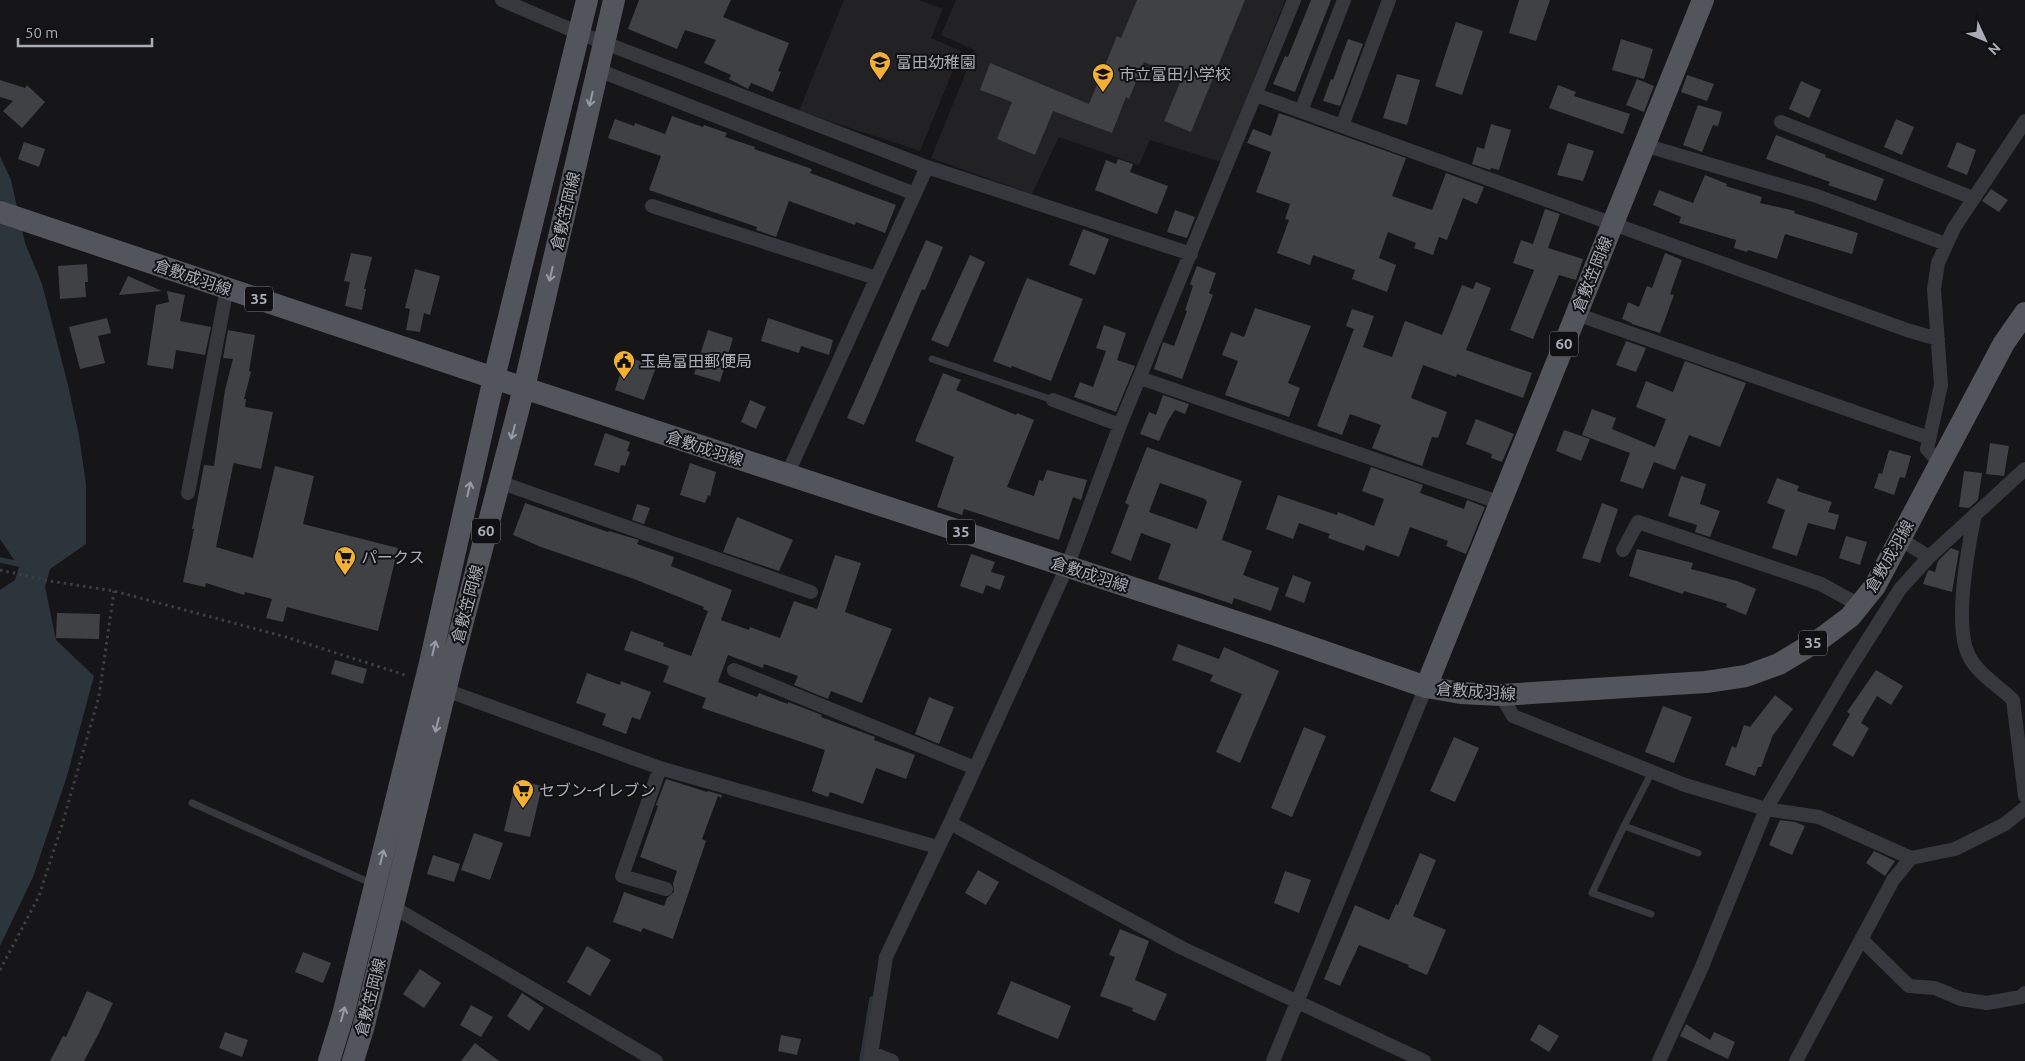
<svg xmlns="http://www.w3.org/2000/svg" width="2025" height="1061" font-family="Ubuntu,'Noto Sans JP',sans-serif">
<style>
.built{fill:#222225}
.water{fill:#2c353c}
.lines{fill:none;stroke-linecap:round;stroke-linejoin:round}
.stream{stroke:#2c353c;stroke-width:5.5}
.building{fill:#404145;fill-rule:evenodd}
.path{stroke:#3d3f44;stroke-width:3;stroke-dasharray:2.5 4;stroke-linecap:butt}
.lane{stroke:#37383d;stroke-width:7}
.street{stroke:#37383d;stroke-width:14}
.primary{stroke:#53555c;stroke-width:22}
.oneway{stroke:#979ba6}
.labels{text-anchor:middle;stroke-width:4;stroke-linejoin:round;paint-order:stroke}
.shield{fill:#111113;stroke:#7b7e86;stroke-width:1}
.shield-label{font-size:15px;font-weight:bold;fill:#a8adb8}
.poi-label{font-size:16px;fill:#a8adb8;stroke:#111113;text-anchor:start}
.street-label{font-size:16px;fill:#a8adb8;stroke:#111113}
</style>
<rect width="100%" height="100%" fill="#161618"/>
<path class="built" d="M844 0H919L943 9 931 38 961 51 920 151 799 111Z
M956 0H1285L1221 162 1150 140 1139 165 1059 137 1032 194 931 158 975 50 941 35Z"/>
<path class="water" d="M0 156 11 180 25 243 42 284 68 385 79 436 86 484V544L50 569 45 587 56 640 94 676 67 776 33 877 0 946V590L15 580 19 567 0 539Z"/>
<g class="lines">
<path class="stream" d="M0 560 24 565
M862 1061 872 999"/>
</g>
<path class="building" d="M639 0H731L723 17 789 43 778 71 781 72 773 92 751 83 748 89 729 79 731 75 704 63 716 40 685 30 677 49 628 29Z
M1137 0H1245L1191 132 1164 121 1182 78 1144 62 1129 99 1126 97 1112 133 1053 111 1035 155 997 139 1012 102 980 90 990 63 1089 104 1117 36 1121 38Z
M1311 0H1331L1295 92 1273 84 1285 56 1288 57Z
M1519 0H1550L1536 41 1509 33Z
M1456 22 1483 31 1462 95 1435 86Z
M1348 39 1363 44 1340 106 1323 101 1331 79 1333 80Z
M1621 39 1653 49 1644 79 1612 70Z
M1397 74 1420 80 1407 125 1383 118Z
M1687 75 1714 84 1707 101 1681 92Z
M1637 79 1654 86 1644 112 1626 105Z
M0 80 25 88 27 85 45 102 22 128 3 111 13 101 0 97Z
M1801 81 1821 90 1809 118 1789 109Z
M1558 85 1576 92 1574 96 1630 114 1623 134 1549 108Z
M1698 105 1722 112 1718 126 1713 125 1702 152 1683 145Z
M1279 113 1406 158 1392 196 1432 210 1446 173 1484 187 1477 204 1463 198 1447 240 1439 237 1433 255 1414 248 1416 243 1388 232 1379 258 1396 265 1387 292 1352 279 1355 270 1313 255 1310 265 1277 253 1289 220 1285 219 1290 204 1256 192 1271 152 1247 143 1253 129 1271 136Z
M672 116 703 127 704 125 727 133 725 137 755 147 754 149 812 169 810 173 896 205 885 233 856 222 855 225 789 201 776 237 756 230 757 227 649 190 661 156 608 138 615 119 634 126 635 123 665 134Z
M1896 119 1914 127 1902 155 1884 147Z
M1491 124 1511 130 1499 170 1491 168 1490 170 1472 164 1477 147 1484 149Z
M1776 135 1826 155 1825 157 1884 179 1876 201 1828 185 1830 182 1766 159Z
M24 142 45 149 39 167 18 159Z
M1957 142 1976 150 1967 175 1947 167Z
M1568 143 1594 151 1583 181 1557 175Z
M1118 159 1133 164 1130 172 1168 186 1157 214 1095 190 1106 160 1116 164Z
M1705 175 1727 184 1726 186 1762 197 1760 203 1795 211 1794 213 1858 233 1852 254 1785 234 1777 259 1748 250 1747 252 1734 248 1736 240 1679 223 1681 217 1653 205 1659 190 1693 203Z
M1991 189 2008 200 1999 212 1982 201Z
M1545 209 1560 214 1548 248 1583 259 1576 280 1559 275 1533 339 1510 330 1534 270 1513 263 1521 240 1533 244Z
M1175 210 1195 217 1187 238 1167 232Z
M1083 229 1109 239 1095 275 1069 265Z
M926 240 943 247 925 290 922 289 864 425 847 418Z
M351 253 372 257 364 289H366L362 310 345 306 350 282 344 281Z
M1665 253 1682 260 1670 294 1674 295 1660 333 1632 324V323L1622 319 1628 302 1639 307 1647 286 1652 288Z
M970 255 985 262 948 347 931 340Z
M87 264 88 282H85L86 297 60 299 58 266Z
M1197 266 1216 273 1209 293 1213 295 1182 379 1154 369 1163 342 1174 346 1187 311 1185 310 1193 286 1190 284Z
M415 269 440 276 430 315 424 313 420 332 406 330 410 309 405 308Z
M128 276 162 291 119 295Z
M1027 278 1083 299 1051 381 1012 366 1011 368 993 361Z
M1476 282 1491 288 1466 350 1532 373 1523 398 1457 374 1456 377 1423 365 1411 398 1447 412 1438 438 1432 437 1422 466 1372 448 1381 425 1350 414 1342 435 1317 426 1354 329 1346 326 1352 309 1374 316 1363 347 1392 357 1405 321 1442 335 1462 285 1473 289Z
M167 291 185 295 180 321 211 327 205 355 176 350 173 369 147 365 156 305 169 302Z
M1255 308 1311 326 1288 383 1300 388 1289 417 1225 395 1238 361 1222 355 1231 332 1244 337Z
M107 318 111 333 98 336 105 363 80 369 69 327Z
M768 318 833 340 829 355 801 346 799 353 761 341Z
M1104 325 1126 333 1117 360 1135 366 1116 412 1074 397 1080 382 1093 387 1106 351 1096 348Z
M228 330 255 335 249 371 251 372 244 399H246L245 407 273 412 261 469 234 463 233 466 216 547 253 558 275 466 314 476 303 524 398 548 378 631 287 607 283 622 266 618 272 599 245 592 244 595 206 583 205 587 183 582 194 529H192L204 465 214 466 225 390 233 359 223 358Z
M708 330 733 338 720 382 694 374Z
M1626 341 1646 348 1636 372 1616 365Z
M626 356 656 367 644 400 615 390Z
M1685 361 1746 383 1720 447 1689 435 1675 470 1654 462 1643 489 1620 481 1630 453 1582 435 1592 409 1616 418 1612 429 1655 447 1666 419 1636 407 1646 381 1673 392Z
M943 373 961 380 956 390 1016 415 1017 413 1034 420 1007 487 1034 496 1039 480 1043 481 1047 470 1087 480 1081 500 1073 497 1059 540 964 509 962 515 937 507 954 457 915 441Z
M1163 395 1189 404 1185 414 1175 410 1168 421 1159 441 1140 434 1149 412 1156 415Z
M750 400 766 407 756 429 741 422Z
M1476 419 1514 434 1502 462 1491 458 1492 454 1466 444Z
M1564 430 1590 439 1581 461 1556 451Z
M605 433 630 442 627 451 630 452 625 466 621 465 619 473 594 465Z
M1990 443 2009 446 2004 476 1986 474Z
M1147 447 1242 481 1222 540 1252 551 1243 575 1279 588 1271 611 1234 598 1232 604 1158 579 1171 544 1141 533 1131 561 1111 553 1129 505 1125 503ZM1160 483 1205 499 1207 502 1197 529 1149 512Z
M1889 450 1911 456 1905 478 1900 477 1894 495 1874 488 1879 473 1882 474Z
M690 463 716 472 710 496 708 495 705 503 680 495Z
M1371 467 1423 485 1420 493 1464 509 1467 500 1485 507 1466 554 1446 546 1448 541 1410 527 1399 557 1366 545 1364 551 1328 538 1330 534 1299 523 1293 539 1266 529 1278 495 1337 515 1338 512 1374 526 1384 499 1362 491Z
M1964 471 1982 473 1978 500 1969 508 1959 507Z
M1681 476 1706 484 1700 504 1720 511 1710 537 1695 532 1697 525 1668 516Z
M1777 478 1799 486 1797 491 1832 502 1828 512 1839 515 1835 530 1808 523 1797 556 1772 548 1785 510 1767 503Z
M525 503 608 532 609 531 639 540 637 544 674 557 671 566 732 590 721 620 749 630 750 627 780 638 794 601 817 609 835 555 861 563 845 612 892 629 862 703 831 691 828 699 794 685 798 676 764 664 763 668 728 655 718 682 757 697 759 693 788 704V702L822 715 821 717 875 737 874 740 915 755 906 779 876 768 863 804 830 792 828 797 812 791 825 750 702 708 706 698 663 682 669 666 624 650 631 631 664 643 663 646 691 656 708 611 703 609 704 607 634 579 541 547 513 535Z
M1602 503 1618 509 1600 563 1582 558Z
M637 504 650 508 644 524 632 520Z
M737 517 793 540 779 571 723 552Z
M1846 536 1867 542 1860 565 1839 558Z
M1951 548 1959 551 1952 592 1923 584 1927 573 1929 570 1935 572 1938 561Z
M1637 549 1693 563 1691 569 1737 581 1756 589 1746 615 1726 607 1727 604 1684 591 1683 594 1629 576Z
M971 554 995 562 991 572 1005 576 1000 590 986 585 983 594 960 586Z
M1293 575 1311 582 1304 603 1285 596Z
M57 613 100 614 99 639 56 638Z
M1178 644 1219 659 1224 647 1279 671 1240 763 1216 752 1242 694 1210 681 1213 675 1172 660Z
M335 660 367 669 363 684 331 674Z
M1876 670 1903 686 1891 705 1877 696 1861 723 1869 728 1853 757 1832 745 1850 714 1847 712Z
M587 673 620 685 621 681 651 692 640 720 632 717 626 734 602 725 606 714 576 703Z
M1775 695 1793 709 1773 735 1761 767H1758L1755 776 1725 765 1732 746 1736 748 1744 725 1750 727Z
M929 697 954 707 939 744 915 734Z
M1663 706 1692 717 1674 763 1645 752Z
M1304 727 1326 736 1292 817 1271 808Z
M1454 737 1479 748 1455 802 1430 791Z
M666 779 707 792 708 791 722 795 721 798 718 796 702 839 706 841 673 939 643 928 641 932 613 922 624 892 664 906 667 898 674 892 673 883 677 871 640 857 658 806 656 805Z
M516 780 542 786 530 837 504 831Z
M1780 820 1795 822 1805 826 1792 855 1769 845Z
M474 833 503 843 490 880 461 870Z
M1874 851 1895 861 1885 876 1866 863Z
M1420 853 1436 860 1413 916 1446 930 1427 975 1408 967 1409 965 1359 945 1340 986 1324 979 1355 905 1389 920 1396 904 1398 905Z
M433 855 460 864 454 882 427 874Z
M978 870 999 882 986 905 965 893Z
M1285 871 1311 880 1299 913 1274 903Z
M1120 929 1149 941 1135 980 1167 994 1155 1021 1132 1011 1133 1008 1100 996 1115 957 1109 955Z
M587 946 611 960 590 996 567 982Z
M303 952 331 963 323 983 295 972Z
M420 969 441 983 424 1008 403 994Z
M1011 981 1071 1006 1058 1039 997 1014Z
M87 991 113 1003 98 1035 84 1061H50L63 1036 66 1037Z
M522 993 544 1008 529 1031 507 1016Z
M471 1005 493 1017 481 1037 460 1025Z
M1539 1024 1559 1036 1549 1052 1530 1040Z
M1686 1024 1710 1040 1714 1032 1735 1042 1728 1059 1680 1036Z
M225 1032 248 1040 242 1057 219 1048Z
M781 1035 801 1039 797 1055 778 1051Z
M475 1043 499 1061H461Z"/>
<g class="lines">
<path class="path" d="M0 570 50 581 114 591 286 637 408 676
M0 970 39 896 62 825 99 696 114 591"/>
<path class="lane" d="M932 359 1053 400
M1652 772 1624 826 1698 853
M192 803 373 884
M1624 826 1592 893 1651 914"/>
<path class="street" d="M502 0 579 33 927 167 1191 254
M598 70 915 194
M1256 95 1907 330 1938 339
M1301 111 1344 0
M1781 122 1973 198
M1342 126 1389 0
M1644 145 1817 196 1946 244
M652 206 876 278
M1576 314 1929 438
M1140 378 1501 503
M1053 400 1120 425
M1940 463 1927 449 1941 385 1934 289 1938 263 1954 228 2025 121
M787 475 927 167
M499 482 811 592
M188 493 227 288
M1975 514C1968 547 1954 623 1968 654 1977 674 1998 685 2013 700L2025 796
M1900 539 1929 557
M1623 550 1638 522 1821 584 1859 605
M734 670 975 768
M440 688 660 768 937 847
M1501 695 1513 716 1685 785 1766 809 1819 817 1911 858 1955 849 2005 824 2025 808
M660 768 622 876 666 889
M950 823 1182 948 1424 1061
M393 907 656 1061
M1861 939 1909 986 1935 988 1961 999 1987 1003 2021 997 2025 993
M872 1053 892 1061
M870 1061 886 957 950 823 1067 567 1120 425 1294 0
M1273 1061 1426 687
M1659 1061 1701 969 1766 809 1848 671 1900 589 1929 557 2025 469
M1796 1061 1893 880 1911 858"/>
<path class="primary" d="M0 212 524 388 1273 634 1426 687 1461 693 1501 695 1706 682 1746 676 1779 664 1822 638 1850 617 1875 586 2004 343 2025 313
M1426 687 1703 0
M329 1061 343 1015 430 663 494 378 587 0
M353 1061 364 1025 451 667 524 388 614 0"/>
</g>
<defs><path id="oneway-shaft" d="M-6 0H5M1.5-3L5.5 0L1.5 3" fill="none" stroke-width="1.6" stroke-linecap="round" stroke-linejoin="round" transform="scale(1.25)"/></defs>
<g class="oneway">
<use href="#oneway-shaft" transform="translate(591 99) rotate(103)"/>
<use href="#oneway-shaft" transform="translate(551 274) rotate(103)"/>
<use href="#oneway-shaft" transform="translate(513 432) rotate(105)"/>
<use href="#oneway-shaft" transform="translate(469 489) rotate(-77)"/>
<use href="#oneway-shaft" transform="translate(434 648) rotate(-77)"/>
<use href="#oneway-shaft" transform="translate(437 725) rotate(104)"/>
<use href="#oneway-shaft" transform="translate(382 857) rotate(-76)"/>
<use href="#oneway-shaft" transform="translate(343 1014) rotate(-75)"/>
</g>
<defs>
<g id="school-pin" transform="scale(1.125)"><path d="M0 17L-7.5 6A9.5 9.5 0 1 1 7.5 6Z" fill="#f2b134" stroke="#111113"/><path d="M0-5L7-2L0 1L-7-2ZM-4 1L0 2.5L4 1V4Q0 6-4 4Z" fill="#111"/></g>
<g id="civic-pin" transform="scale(1.125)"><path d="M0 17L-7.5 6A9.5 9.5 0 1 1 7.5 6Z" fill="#f2b134" stroke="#111113"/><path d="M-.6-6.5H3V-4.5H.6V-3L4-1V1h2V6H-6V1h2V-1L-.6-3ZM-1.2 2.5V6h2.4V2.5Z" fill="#111"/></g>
<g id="supermarket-pin" transform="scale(1.125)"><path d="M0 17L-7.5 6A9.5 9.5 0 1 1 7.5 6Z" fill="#f2b134" stroke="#111113"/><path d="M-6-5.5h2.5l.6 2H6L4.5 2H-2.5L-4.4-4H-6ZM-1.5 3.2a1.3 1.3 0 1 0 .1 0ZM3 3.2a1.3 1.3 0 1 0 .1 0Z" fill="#111"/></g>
</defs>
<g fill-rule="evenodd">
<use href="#school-pin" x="880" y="62"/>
<use href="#school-pin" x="1103" y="74"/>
<use href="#civic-pin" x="624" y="361"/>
<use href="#supermarket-pin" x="345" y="557"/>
<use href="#supermarket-pin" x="523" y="790"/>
</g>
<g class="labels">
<g class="shield">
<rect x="245" y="286.5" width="28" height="25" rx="4"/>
<rect x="1550" y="331.5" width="28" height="25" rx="4"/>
<rect x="472" y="518.5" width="28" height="25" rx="4"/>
<rect x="947" y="519.5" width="28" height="25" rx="4"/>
<rect x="1799" y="630.5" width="28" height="25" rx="4"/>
</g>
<g class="shield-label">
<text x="259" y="304">35</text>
<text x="1564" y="349">60</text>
<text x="486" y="536">60</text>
<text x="961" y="537">35</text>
<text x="1813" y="648">35</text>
</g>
<g class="poi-label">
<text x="896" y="68">富田幼稚園</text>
<text x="1119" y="80">市立富田小学校</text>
<text x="640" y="367">玉島富田郵便局</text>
<text x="361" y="563">パークス</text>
<text x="539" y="796">セブン-イレブン</text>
</g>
<g class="street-label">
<text transform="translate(565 211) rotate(-77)" y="6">倉敷笠岡線</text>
<text transform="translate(1592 274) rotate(-68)" y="6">倉敷笠岡線</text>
<text transform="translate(193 277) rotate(19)" y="6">倉敷成羽線</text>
<text transform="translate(705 448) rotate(18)" y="6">倉敷成羽線</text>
<text transform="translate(1889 556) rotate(-60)" y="6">倉敷成羽線</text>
<text transform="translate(1090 574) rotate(18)" y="6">倉敷成羽線</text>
<text transform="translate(467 604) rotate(-75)" y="6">倉敷笠岡線</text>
<text transform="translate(1476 691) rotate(4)" y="6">倉敷成羽線</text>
<text transform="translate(370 997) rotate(-76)" y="6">倉敷笠岡線</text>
</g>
</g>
<g transform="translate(1985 40) rotate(134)" stroke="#111113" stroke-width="4" paint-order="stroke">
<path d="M0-4L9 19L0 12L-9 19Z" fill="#a8adb8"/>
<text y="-8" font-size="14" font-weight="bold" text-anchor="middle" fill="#a8adb8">N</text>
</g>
<path d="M18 38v8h134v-8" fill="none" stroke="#a8adb8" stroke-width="2.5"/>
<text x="25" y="38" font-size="15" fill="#a8adb8" stroke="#111113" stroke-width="4" paint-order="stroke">50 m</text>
</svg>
